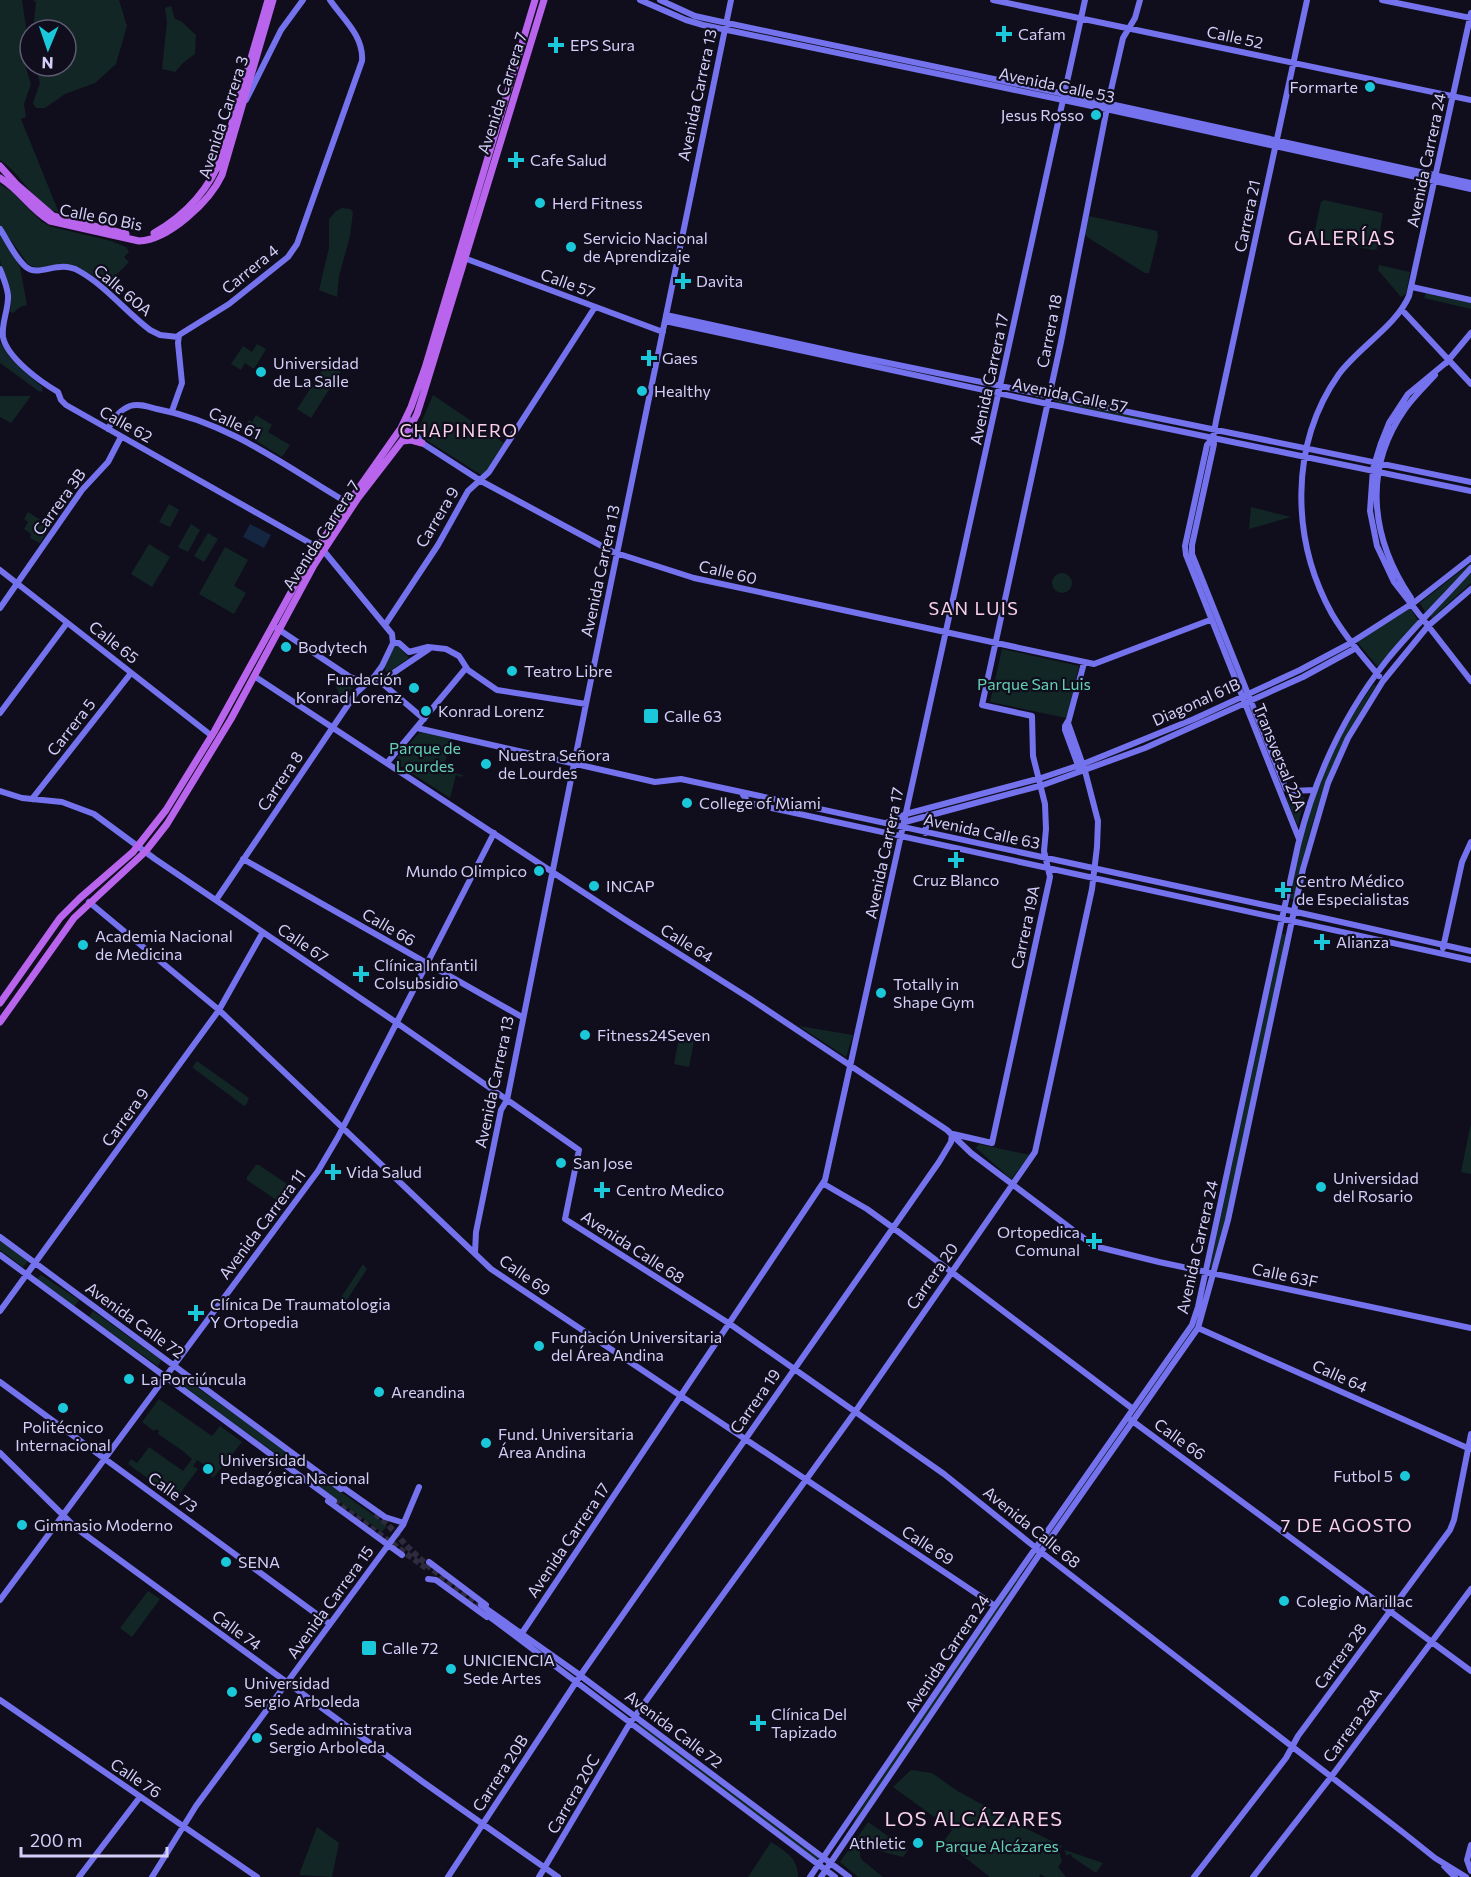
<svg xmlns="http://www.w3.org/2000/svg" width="1471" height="1877" font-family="Commissioner,sans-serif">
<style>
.green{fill:#122625}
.water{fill:#142640}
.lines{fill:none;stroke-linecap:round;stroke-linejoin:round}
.stream{stroke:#142640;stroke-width:1.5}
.secondary-tunnel{stroke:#2d2b3d;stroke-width:6;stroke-dasharray:6 3;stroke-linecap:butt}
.secondary{stroke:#7472ed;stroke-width:6}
.primary{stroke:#b864ec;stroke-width:7}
.poi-dot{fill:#1bc8d9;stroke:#100e1c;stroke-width:2}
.labels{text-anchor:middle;stroke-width:4.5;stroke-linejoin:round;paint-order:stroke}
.poi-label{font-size:16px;fill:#d4cff9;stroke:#100e1c;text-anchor:start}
.street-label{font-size:16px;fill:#d4cff9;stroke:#100e1c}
.park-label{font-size:16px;fill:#65cfb4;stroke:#100e1c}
.neighbourhood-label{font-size:18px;letter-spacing:1.5px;fill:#f9d1eb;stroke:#100e1c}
.quarter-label{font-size:20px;letter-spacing:1.5px;fill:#f9d1eb;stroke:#100e1c}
</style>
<rect width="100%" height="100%" fill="#100e1c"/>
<path class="green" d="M0 0H22L26 27 22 55 31 84 24 104 26 117 21 119 59 213C33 204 22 174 0 160Z
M33 0H119L127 26 116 64 95 83 65 94 45 108H36L33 103 40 83 35 66H66V30H33L36 2Z
M171 6 175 19 181 21 196 35 195 54 184 62 175 72 162 69 167 22 165 8Z
M0 184 12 192 42 222 52 227 111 241 126 247 129 252 124 257 129 262 106 285C94 277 81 265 64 264 51 263 41 272 28 264L0 225Z
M1324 200 1383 213 1377 249 1373 250 1315 238 1314 235 1321 202Z
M342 208 350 209 353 212 350 236 339 276 337 297 319 290 329 248V219L336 211Z
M1089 216 1157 231 1158 237 1149 273H1145L1087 237 1084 233Z
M0 235 20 267 27 305 20 307 13 313 10 312C14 284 3 282 0 260 0 252 0 243 0 235Z
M1379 265 1410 272 1406 294 1401 297 1378 270Z
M1426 292 1471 302V309L1424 298Z
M0 342 10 358 43 388 40 392 0 363Z
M257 344 266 349 254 369 245 363 241 370 231 364 243 346 252 352Z
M327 363 341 371 311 418 297 409Z
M433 395 504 443 483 476 423 438 418 430Z
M0 396H31L11 423 0 417Z
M1057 400 1154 420 1153 423 1057 403Z
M256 415 272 425 268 432 290 445 282 457 242 432 249 420 252 422Z
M169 504 179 510 170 527 159 522Z
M1251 507 1291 517 1249 529Z
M28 512 50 526 40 543 30 538 31 534 24 529 28 522 24 519Z
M191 524 200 530 188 552 178 547Z
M208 533 218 539 204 562 194 556Z
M149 544 170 557 152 587 131 574Z
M225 547 248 560 234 586 246 593 234 614 199 594Z
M1471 563V565L1425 612 1420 603Z
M1471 571V583L1432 618 1430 615Z
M1052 583a10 10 0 1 1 20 0a10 10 0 1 1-20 0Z
M1409 609H1411L1418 621 1378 667 1358 643V641Z
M396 644 409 658 390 671 386 672 385 667Z
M1002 649 1079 666 1067 718 990 702Z
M330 674 354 685 343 702Z
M1374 684 1376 686C1331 755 1310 818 1294 899L1289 898C1298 853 1309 801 1329 760 1341 733 1357 708 1374 684Z
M420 732 451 738 443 771 463 775 462 777 456 775 450 798 396 763V759Z
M1286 797H1304L1298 826Z
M1282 934H1285L1280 968 1226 1221 1214 1268 1210 1267Z
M799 1026 853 1035 846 1057Z
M680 1032 695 1035 689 1067 674 1064Z
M197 1061 249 1098 246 1105 244 1106 193 1068V1066Z
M1471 1123V1174L1461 1172Z
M979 1144 1030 1155 1011 1179 976 1148Z
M256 1165H259L296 1190C291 1198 288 1200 279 1202L247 1180V1177Z
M0 1240 28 1261 23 1267 0 1250Z
M363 1264 367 1269 343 1306 338 1302Z
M41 1275 79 1300 74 1307 37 1279Z
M93 1311 161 1360 158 1366 89 1317Z
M181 1376 293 1456 289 1463 177 1383Z
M159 1399 212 1436 220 1426 242 1442 213 1478 210 1475 213 1471 197 1460 193 1466 198 1469 176 1499 128 1464 131 1459 137 1463 149 1447 183 1471 192 1459 183 1451 158 1434 159 1431 156 1429 154 1431 142 1422Z
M313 1472 383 1522 387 1526 382 1532 308 1479Z
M1019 1575 1022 1577 852 1828 857 1814Z
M148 1591 160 1599 132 1637 120 1628Z
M640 1723 820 1857 817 1860 637 1726Z
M911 1770 932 1773 956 1790 1017 1824 1062 1846 1059 1850 1062 1862 1058 1867 1066 1877H1045L1041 1874 1039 1877H990L944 1841 952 1830 893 1787Z
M868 1822 908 1850 903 1857 860 1846V1856L862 1860 883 1877H858L840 1862Z
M317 1827 339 1843 332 1877 299 1875Z
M771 1842C786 1852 798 1858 798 1877H748Z
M1065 1850 1103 1863 1096 1873 1072 1857 1071 1854 1066 1855Z"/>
<path class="water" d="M250 524 271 535 264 548 243 537Z"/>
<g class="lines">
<path class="stream" d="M0 354 42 391"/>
<path class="secondary-tunnel" d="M334 1501 426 1568
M375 1514C390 1524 398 1538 411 1550 432 1571 457 1588 481 1605"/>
<path class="secondary" d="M640 0 686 20 703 25 1106 109 1471 189
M660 0 695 16 713 20 1060 93 1471 183
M993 0 1471 100
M1307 0 1216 421 1213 438 1214 444 1192 545V554L1286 789 1292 791 1314 790
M1382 0 1471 18
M246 100 281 30 303 0
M0 229C8 241 15 258 26 267 39 278 58 259 79 271 106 286 126 312 150 330L160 335 178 337
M464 258 663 332
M0 269C3 277 7 286 8 295 9 309 1 323 3 337 7 358 41 382 58 392L61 400 66 405 317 547
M1412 287 1471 300
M1402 310 1471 384
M666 315 854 356 1471 482
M665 321 1048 404 1471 491
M1448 361 1408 394 1389 423 1381 443 1373 469 1370 511 1377 546 1394 582 1471 681
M1446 363 1471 333
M172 411 182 383 178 343 179 335 229 304 288 257 297 244 362 61C364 36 343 19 330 0
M407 416 411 427 422 443 481 481 613 552 694 578 1094 664 1210 620
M108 429C113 419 119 410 130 406 139 403 149 407 157 409 230 423 285 466 348 503
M1213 438 1207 445 1185 546 1186 555 1299 839
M0 570 212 736
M1412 603 1411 598C1371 539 1362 470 1405 409 1414 396 1425 386 1435 375
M0 608 82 490 108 462 121 437
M385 625 438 545 468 491 489 472 595 307
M275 627 350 677C361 682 372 678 383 684L424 719
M393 643H399L409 652 428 647 446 649 459 656 468 670 497 690 586 704
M254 676 624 919 749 998 947 1130 971 1153 1094 1246 1159 1262 1471 1328
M1379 676C1362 656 1345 636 1332 614 1291 540 1289 445 1339 374 1359 347 1396 326 1409 296L1471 13
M380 682 429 649
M0 713 67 623
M1068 721 1065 726V730L1079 768
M417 728 655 782 681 779 1274 907 1471 951
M387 763 466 668
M0 791 22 798 62 802 94 814 155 859 397 1023 579 1150 565 1219 730 1324 944 1474 1041 1552 1405 1834 1435 1858 1466 1877
M743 795 749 803 1471 960
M32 799 131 673
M905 822 1043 785 1145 748 1303 677 1356 648
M886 823 906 814 1041 778 1083 764 1194 719 1300 670 1349 644 1416 601 1471 558
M925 833 928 815
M243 859 522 1017
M216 900 356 693 374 677 382 666 393 643 392 634 323 550
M89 902 219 1010 491 1269 995 1606
M1443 948 1462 862 1471 842
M953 1134 992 1143 1050 877 1044 851 1046 829 1045 804 1033 756 1032 716 982 705 1061 342 1108 103 1123 38 1135 18 1140 0
M824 1184 867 1209 892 1227 1133 1409
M0 1237 341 1489
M475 1253 476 1232 501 1110 507 1100 586 704 731 0
M0 1255 334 1501
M0 1311 219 1010 263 932
M1198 1328 1470 1449
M0 1382 330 1624
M1131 1420 1471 1671
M0 1453 76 1528 423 1782 558 1877
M338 1484 385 1517 404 1523
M328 1501 402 1555
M429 1562 486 1605
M428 1579 436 1580 487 1617
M0 1600 318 1171 338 1137 494 833
M481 1605 577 1673 849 1877
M486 1614 835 1877
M522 1633 825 1180 1085 0
M0 1700 257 1877
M1471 1845 1467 1860 1471 1871
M1444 1866 1455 1877
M79 1877 140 1797
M152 1877 196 1806 403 1525 419 1487
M448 1877 580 1676 939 1162 951 1142 952 1134
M539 1877 630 1723 855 1412 1035 1152 1092 889 1097 847 1098 821 1085 771 1068 723 1084 663
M810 1877 995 1606 1192 1325 1198 1307 1298 845C1315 777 1343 715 1387 660 1413 628 1443 599 1471 568
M821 1877 1041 1552 1198 1328 1228 1220 1303 869 1328 783 1348 738 1383 681 1428 626 1471 589
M1194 1877 1286 1758 1298 1736 1450 1530 1454 1520 1471 1434
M1253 1877 1331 1777 1471 1589"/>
<path class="primary" d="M0 166 19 187
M0 178C19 189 30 209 50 221L139 241C169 240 210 201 222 175L273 0
M16 184 53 216 126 234
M154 233C186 215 210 188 223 154L268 0
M403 441 411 440 422 443
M0 1003 60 918 80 898 133 852 166 810 214 732 311 556 401 428 411 407 425 368 535 0
M0 1022 74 918 145 852 167 824 231 719 314 565 358 498 405 437 417 414 424 392 544 0"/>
</g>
<g class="poi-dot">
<path d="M1001 25h6v6h6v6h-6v6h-6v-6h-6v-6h6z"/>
<path d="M553 36h6v6h6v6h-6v6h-6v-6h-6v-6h6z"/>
<circle cx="1370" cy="87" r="6"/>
<circle cx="1096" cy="115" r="6"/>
<path d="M513 151h6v6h6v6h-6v6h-6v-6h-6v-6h6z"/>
<circle cx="540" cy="203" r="6"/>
<circle cx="571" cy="247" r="6"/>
<path d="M680 272h6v6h6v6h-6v6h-6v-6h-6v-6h6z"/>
<path d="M646 349h6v6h6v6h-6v6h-6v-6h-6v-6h6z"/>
<circle cx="261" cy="372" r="6"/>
<circle cx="642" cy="391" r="6"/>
<circle cx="286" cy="647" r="6"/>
<circle cx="512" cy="671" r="6"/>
<circle cx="414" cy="688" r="6"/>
<circle cx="426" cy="711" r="6"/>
<rect x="643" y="708" width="16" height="16" rx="3"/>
<circle cx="486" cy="764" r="6"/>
<circle cx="687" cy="803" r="6"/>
<path d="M953 851h6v6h6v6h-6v6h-6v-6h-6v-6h6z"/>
<circle cx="539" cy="871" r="6"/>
<circle cx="594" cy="886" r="6"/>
<path d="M1280 881h6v6h6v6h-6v6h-6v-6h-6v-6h6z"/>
<path d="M1319 933h6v6h6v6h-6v6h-6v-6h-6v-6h6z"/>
<circle cx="83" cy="945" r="6"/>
<path d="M358 965h6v6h6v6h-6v6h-6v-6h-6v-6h6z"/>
<circle cx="881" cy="993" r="6"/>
<circle cx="585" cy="1035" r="6"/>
<circle cx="561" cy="1163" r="6"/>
<path d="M330 1163h6v6h6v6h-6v6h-6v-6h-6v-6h6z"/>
<circle cx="1321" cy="1187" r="6"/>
<path d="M599 1181h6v6h6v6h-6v6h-6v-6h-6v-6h6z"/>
<path d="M1091 1232h6v6h6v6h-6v6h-6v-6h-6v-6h6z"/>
<path d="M193 1304h6v6h6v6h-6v6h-6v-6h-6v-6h6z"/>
<circle cx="539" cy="1346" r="6"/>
<circle cx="129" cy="1379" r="6"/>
<circle cx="379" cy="1392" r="6"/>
<circle cx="63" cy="1408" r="6"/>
<circle cx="486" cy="1443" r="6"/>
<circle cx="208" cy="1469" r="6"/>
<circle cx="1405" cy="1476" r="6"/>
<circle cx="22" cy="1525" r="6"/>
<circle cx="226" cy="1562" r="6"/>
<circle cx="1284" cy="1601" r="6"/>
<rect x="361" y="1640" width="16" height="16" rx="3"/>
<circle cx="451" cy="1669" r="6"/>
<circle cx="232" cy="1692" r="6"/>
<path d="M755 1714h6v6h6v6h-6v6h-6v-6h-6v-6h6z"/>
<circle cx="257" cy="1738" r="6"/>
<circle cx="918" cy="1843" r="6"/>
</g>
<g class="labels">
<g class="poi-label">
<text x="1018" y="40">Cafam</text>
<text x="570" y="51">EPS Sura</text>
<text x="1358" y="93" text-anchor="end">Formarte</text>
<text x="1084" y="121" text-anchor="end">Jesus Rosso</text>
<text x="530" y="166">Cafe Salud</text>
<text x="552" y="209">Herd Fitness</text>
<text x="583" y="244">Servicio Nacional<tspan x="583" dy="18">de Aprendizaje</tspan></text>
<text x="696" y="287">Davita</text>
<text x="662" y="364">Gaes</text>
<text x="273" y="369">Universidad<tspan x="273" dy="18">de La Salle</tspan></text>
<text x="654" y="397">Healthy</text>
<text x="298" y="653">Bodytech</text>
<text x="524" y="677">Teatro Libre</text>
<text x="402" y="685" text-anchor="end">Fundación<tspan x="402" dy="18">Konrad Lorenz</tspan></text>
<text x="438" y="717">Konrad Lorenz</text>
<text x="664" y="722">Calle 63</text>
<text x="498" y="761">Nuestra Señora<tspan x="498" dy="18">de Lourdes</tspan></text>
<text x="699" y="809">College of Miami</text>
<text x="527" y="877" text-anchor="end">Mundo Olimpico</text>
<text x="956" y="886" text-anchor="middle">Cruz Blanco</text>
<text x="1296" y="887">Centro Médico<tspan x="1296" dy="18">de Especialistas</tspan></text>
<text x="606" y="892">INCAP</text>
<text x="95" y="942">Academia Nacional<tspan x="95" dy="18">de Medicina</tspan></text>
<text x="1336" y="948">Alianza</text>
<text x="374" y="971">Clínica Infantil<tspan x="374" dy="18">Colsubsidio</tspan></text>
<text x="893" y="990">Totally in<tspan x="893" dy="18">Shape Gym</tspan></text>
<text x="597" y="1041">Fitness24Seven</text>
<text x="573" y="1169">San Jose</text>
<text x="346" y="1178">Vida Salud</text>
<text x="1333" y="1184">Universidad<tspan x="1333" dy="18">del Rosario</tspan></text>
<text x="616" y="1196">Centro Medico</text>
<text x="1080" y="1238" text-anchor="end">Ortopedica<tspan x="1080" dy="18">Comunal</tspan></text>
<text x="210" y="1310">Clínica De Traumatologia<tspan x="210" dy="18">Y Ortopedia</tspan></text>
<text x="551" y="1343">Fundación Universitaria<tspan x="551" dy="18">del Área Andina</tspan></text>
<text x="141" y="1385">La Porciúncula</text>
<text x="391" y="1398">Areandina</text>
<text x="63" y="1433" text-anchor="middle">Politécnico<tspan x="63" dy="18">Internacional</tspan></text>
<text x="498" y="1440">Fund. Universitaria<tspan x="498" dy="18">Área Andina</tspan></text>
<text x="220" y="1466">Universidad<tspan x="220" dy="18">Pedagógica Nacional</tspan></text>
<text x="1393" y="1482" text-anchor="end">Futbol 5</text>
<text x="34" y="1531">Gimnasio Moderno</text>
<text x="238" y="1568">SENA</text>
<text x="1296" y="1607">Colegio Marillac</text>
<text x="382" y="1654">Calle 72</text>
<text x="463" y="1666">UNICIENCIA<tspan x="463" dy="18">Sede Artes</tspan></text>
<text x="244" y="1689">Universidad<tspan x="244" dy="18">Sergio Arboleda</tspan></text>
<text x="771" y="1720">Clínica Del<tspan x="771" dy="18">Tapizado</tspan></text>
<text x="269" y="1735">Sede administrativa<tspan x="269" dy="18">Sergio Arboleda</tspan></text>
<text x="906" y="1849" text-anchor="end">Athletic</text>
</g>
<g class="street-label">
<text transform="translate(1235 37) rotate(12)" y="6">Calle 52</text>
<text transform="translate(1057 85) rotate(12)" y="6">Avenida Calle 53</text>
<text transform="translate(502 93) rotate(-72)" y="6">Avenida Carrera 7</text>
<text transform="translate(697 95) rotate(-78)" y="6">Avenida Carrera 13</text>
<text transform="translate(223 117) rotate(-72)" y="6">Avenida Carrera 3</text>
<text transform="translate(1426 160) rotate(-78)" y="6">Avenida Carrera 24</text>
<text transform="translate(1247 216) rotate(-78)" y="6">Carrera 21</text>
<text transform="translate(101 217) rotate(11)" y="6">Calle 60 Bis</text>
<text transform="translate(250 269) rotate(-39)" y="6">Carrera 4</text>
<text transform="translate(568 283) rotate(20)" y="6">Calle 57</text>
<text transform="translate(123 290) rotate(40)" y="6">Calle 60A</text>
<text transform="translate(1049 331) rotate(-79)" y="6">Carrera 18</text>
<text transform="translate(989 379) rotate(-78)" y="6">Avenida Carrera 17</text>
<text transform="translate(1070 395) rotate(12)" y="6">Avenida Calle 57</text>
<text transform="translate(235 423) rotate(25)" y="6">Calle 61</text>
<text transform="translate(126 424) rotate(29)" y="6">Calle 62</text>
<text transform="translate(59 502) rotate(-54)" y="6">Carrera 3B</text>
<text transform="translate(437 517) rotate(-59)" y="6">Carrera 9</text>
<text transform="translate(321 535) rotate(-57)" y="6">Avenida Carrera 7</text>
<text transform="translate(600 571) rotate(-78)" y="6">Avenida Carrera 13</text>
<text transform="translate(728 572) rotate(13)" y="6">Calle 60</text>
<text transform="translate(114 642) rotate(38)" y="6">Calle 65</text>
<text transform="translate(1196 702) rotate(-24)" y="6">Diagonal 61B</text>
<text transform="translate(71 727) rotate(-52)" y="6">Carrera 5</text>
<text transform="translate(1280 757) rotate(68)" y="6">Transversal 22A</text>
<text transform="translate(280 781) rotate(-56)" y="6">Carrera 8</text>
<text transform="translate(982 831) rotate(12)" y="6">Avenida Calle 63</text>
<text transform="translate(884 853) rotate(-78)" y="6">Avenida Carrera 17</text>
<text transform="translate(389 927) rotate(30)" y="6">Calle 66</text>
<text transform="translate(1025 927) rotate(-78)" y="6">Carrera 19A</text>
<text transform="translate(303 943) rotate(34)" y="6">Calle 67</text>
<text transform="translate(687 943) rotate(32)" y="6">Calle 64</text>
<text transform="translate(494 1082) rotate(-78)" y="6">Avenida Carrera 13</text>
<text transform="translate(125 1117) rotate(-54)" y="6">Carrera 9</text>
<text transform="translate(262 1224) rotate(-53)" y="6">Avenida Carrera 11</text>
<text transform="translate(633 1247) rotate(33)" y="6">Avenida Calle 68</text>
<text transform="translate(1197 1247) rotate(-77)" y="6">Avenida Carrera 24</text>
<text transform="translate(525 1275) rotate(35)" y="6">Calle 69</text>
<text transform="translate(1285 1275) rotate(12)" y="6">Calle 63F</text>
<text transform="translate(932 1276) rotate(-55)" y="6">Carrera 20</text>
<text transform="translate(135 1320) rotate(36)" y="6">Avenida Calle 72</text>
<text transform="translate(1340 1376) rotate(24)" y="6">Calle 64</text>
<text transform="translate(755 1401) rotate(-55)" y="6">Carrera 19</text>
<text transform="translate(1180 1439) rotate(36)" y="6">Calle 66</text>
<text transform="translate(173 1492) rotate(36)" y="6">Calle 73</text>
<text transform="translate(1032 1527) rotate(39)" y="6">Avenida Calle 68</text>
<text transform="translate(568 1540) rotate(-56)" y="6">Avenida Carrera 17</text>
<text transform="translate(928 1545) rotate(33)" y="6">Calle 69</text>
<text transform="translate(330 1602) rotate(-54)" y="6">Avenida Carrera 15</text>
<text transform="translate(237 1630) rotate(36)" y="6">Calle 74</text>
<text transform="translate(947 1653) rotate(-56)" y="6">Avenida Carrera 24</text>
<text transform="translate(1340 1656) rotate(-54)" y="6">Carrera 28</text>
<text transform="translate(1352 1725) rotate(-54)" y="6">Carrera 28A</text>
<text transform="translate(674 1729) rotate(37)" y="6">Avenida Calle 72</text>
<text transform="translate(500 1773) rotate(-57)" y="6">Carrera 20B</text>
<text transform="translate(136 1778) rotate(34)" y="6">Calle 76</text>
<text transform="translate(573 1794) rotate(-60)" y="6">Carrera 20C</text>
</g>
<g class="park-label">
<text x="1034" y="690">Parque San Luis</text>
<text x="425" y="754">Parque de<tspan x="425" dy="18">Lourdes</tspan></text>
<text x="997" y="1852">Parque Alcázares</text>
</g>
<g class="neighbourhood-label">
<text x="459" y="437">CHAPINERO</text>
<text x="974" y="615">SAN LUIS</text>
<text x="1347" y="1532">7 DE AGOSTO</text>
</g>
<g class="quarter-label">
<text x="1342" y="245">GALERÍAS</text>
<text x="974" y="1826">LOS ALCÁZARES</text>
</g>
</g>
<g transform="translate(48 48) rotate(182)"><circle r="28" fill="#100e1c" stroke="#5e5b74" stroke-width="1.5"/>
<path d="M0-4.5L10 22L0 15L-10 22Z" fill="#1bc8d9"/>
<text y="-9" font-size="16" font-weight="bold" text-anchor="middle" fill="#d4cff9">N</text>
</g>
<path d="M21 1847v9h146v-9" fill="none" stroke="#d4cff9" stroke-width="3"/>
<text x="30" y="1847" font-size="18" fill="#d4cff9" stroke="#100e1c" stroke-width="4.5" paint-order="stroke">200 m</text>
</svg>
